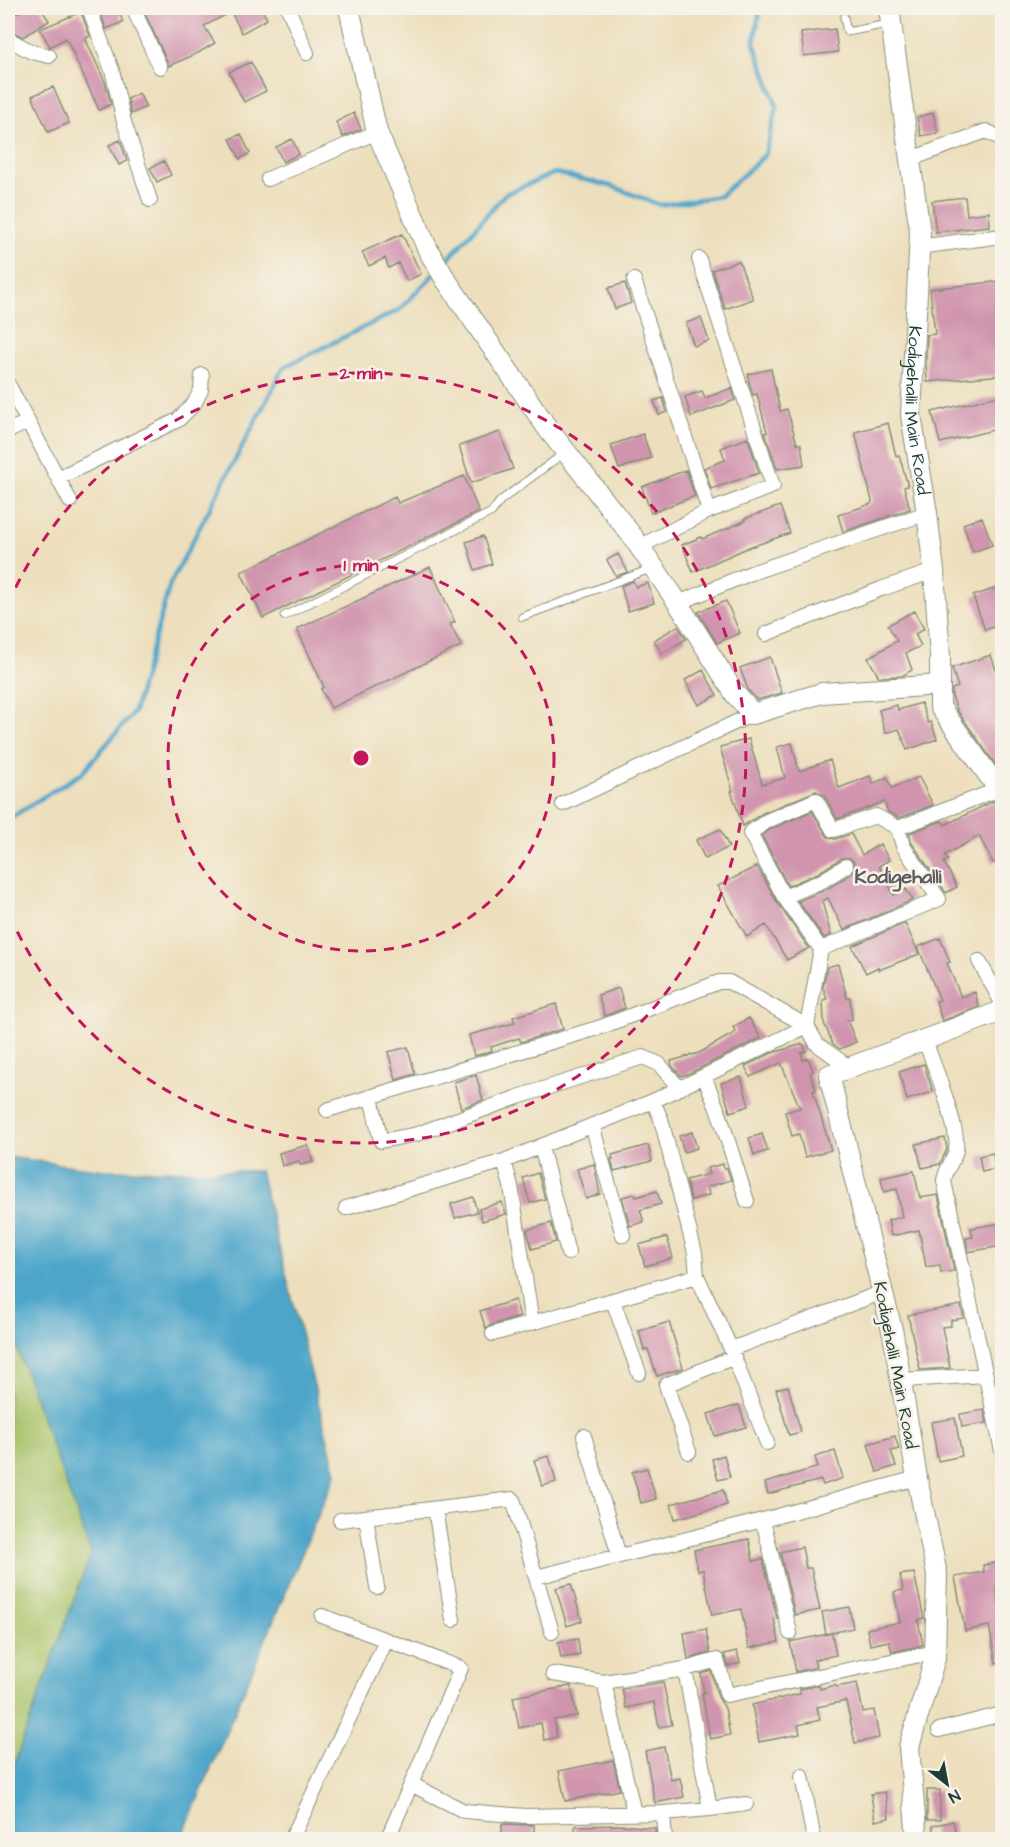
<svg xmlns="http://www.w3.org/2000/svg" width="1010" height="1847" font-family="'Architects Daughter',sans-serif">
<style>
.green{fill:#a8c369;stroke:#64804e;stroke-width:1.5}
.water{fill:#4da6ca;stroke:#36727f;stroke-width:1.5}
.lines{fill:none;stroke-linecap:round;stroke-linejoin:round}
.stream{stroke:#4da6ca;stroke-width:4.5}
.building{fill:#d094ae}
.lane-casing{stroke:#868e78;stroke-width:9}
.street-casing{stroke:#868e78;stroke-width:16}
.secondary-casing{stroke:#868e78;stroke-width:22}
.lane{stroke:#fff;stroke-width:7}
.street{stroke:#fff;stroke-width:14}
.secondary{stroke:#fff;stroke-width:20}
.ring{fill:none;stroke:#c2185b;stroke-width:3;stroke-dasharray:10 8}
.labels{text-anchor:middle;stroke-width:5;stroke-linejoin:round;paint-order:stroke}
.street-label{font-size:18px;fill:#1f3d34;stroke:#f7f3e8}
.neighbourhood-label{font-size:20px;font-weight:bold;fill:#5d5b5f;stroke:#f7f3e8}
.centre{fill:#c2185b;stroke:#f7f3e8;stroke-width:3}
.ring-label{font-size:18px;text-anchor:middle;font-weight:bold;fill:#c2185b;stroke:#f7f3e8;stroke-width:5;stroke-linejoin:round;paint-order:stroke}
</style>
<rect width="100%" height="100%" fill="#f7f3e8"/>
<filter id="ink" filterUnits="userSpaceOnUse"><feTurbulence type="fractalNoise" baseFrequency=".0167" numOctaves="2"/><feDisplacementMap in="SourceGraphic" scale="12" xChannelSelector="R" yChannelSelector="G"/><feConvolveMatrix kernelMatrix="1 2 1 2 8 2 1 2 1" color-interpolation-filters="sRGB"/></filter>
<filter id="wash" filterUnits="userSpaceOnUse"><feTurbulence type="fractalNoise" baseFrequency=".008" numOctaves="4" result="noise"/><feDisplacementMap in="SourceGraphic" scale="24" xChannelSelector="R" yChannelSelector="G"/><feGaussianBlur stdDeviation="1.35" result="paint"/><feColorMatrix in="noise" values="0 0 0 0 0 0 0 0 0 0 0 0 0 0 0 0 0 1.4 0 .05"/><feComposite in="paint" operator="in"/></filter>
<g filter="url(#wash)">
<rect width="100%" height="100%" fill="#eddfbd"/>
<path class="green" d="M8 1323 91 1553 8 1781Z"/>
<path class="water" d="M8 1157 103 1170 260 1171 336 1473 181 1839H8V1781L91 1553 8 1323Z"/>
<g class="lines">
<path class="stream" d="M443 265 505 194 555 173 611 186 660 205 720 196 765 155 777 106 754 43 760 8
M8 819 82 773 134 712 170 584 284 367 399 310 435 273"/>
</g>
<g id="blocks">
<path class="building" d="M26 8H41L49 21 23 37 8 30V18Z
M99 8H117L123 22 106 29Z
M146 8H261L267 19 242 33 231 12 204 26 215 43 198 53 169 66 143 9Z
M81 12 90 36 85 38 105 82 111 104 99 110 66 38 50 47 40 29Z
M835 29 838 52 804 56 801 33Z
M251 62 266 91 244 102 229 72Z
M53 87 69 123 48 132 32 96Z
M139 93 146 107 131 114 128 99Z
M354 113 361 129 343 137 336 122Z
M933 113 938 133 921 136 917 117Z
M241 134 250 153 240 159 230 139Z
M292 139 299 154 283 162 276 147Z
M120 140 127 161 119 165 109 145Z
M164 161 171 175 157 182 150 168Z
M965 197 967 215 989 212 990 226 936 232 932 201Z
M402 234 421 274 407 281 398 263 389 268 385 258 369 266 362 252Z
M739 261 753 299 725 309 712 270Z
M1002 281V375L927 382 926 361 927 335 935 334 930 289Z
M625 283 631 303 615 309 608 288Z
M701 318 709 341 694 346 686 323Z
M771 369 780 411 787 409 797 444H801L804 465 777 469 765 433 767 432 757 394 753 395 749 382 748 374Z
M732 388 735 400 691 417 685 397 702 391 705 398Z
M1002 395V428L940 443 932 412Z
M663 398 667 412 659 415 654 401Z
M888 423 896 456 899 455 908 486 904 487 910 509 843 532 838 515 871 504 872 501 855 432Z
M500 432 513 469 471 483 459 446Z
M643 434 651 458 619 469 611 445Z
M748 438 759 473 711 489 704 468 725 460 721 448Z
M686 470 695 496 651 513 642 487Z
M464 476 479 512 263 618 241 572 395 497 398 503Z
M780 506 790 533 754 546V545L693 572 682 545 701 537 702 539 745 521 744 519Z
M982 517 992 545 973 552 963 524Z
M483 536 492 564 475 570 466 542Z
M618 554 628 572 616 576 607 560Z
M430 567 455 622 450 624 461 646 331 708 321 689 324 687 297 629Z
M633 581 636 587 648 583 654 603 628 611 621 586Z
M1002 586V624L985 630 973 596Z
M726 601 740 633 717 643 698 612Z
M914 611 924 629 915 634 921 646 906 653 912 670 902 676 879 677 868 658 897 641 888 625Z
M678 626 686 639 662 654 654 640Z
M991 655 998 676 1002 675V774L957 710 952 696V689L958 687 952 668Z
M770 657 782 693 757 700 748 690 740 668Z
M703 670 717 695 699 705 685 680Z
M921 703 928 723 931 722 937 739 907 750 899 729 885 733 879 710 897 705 898 710Z
M749 739 762 784 785 778 777 747 792 743 799 771 830 760 839 788 870 776 873 784 887 777 892 788 919 777 933 805 899 818 888 812 884 802 837 819 824 795 816 791 763 813 743 826 731 791H733L720 747Z
M993 801 1002 806V858L993 863 979 836 945 855 948 860 944 862 957 887 946 893 911 842 909 833 942 821 945 825Z
M812 811 828 837 835 839 851 834 862 855 880 844 889 860 879 866 894 895 906 889 913 900 844 930 828 898 822 901 831 935 824 938 798 901 827 889 851 874 854 870V862L850 858H842L818 873 788 886 762 836 771 829Z
M720 829 729 847 705 859 696 840Z
M757 866 777 902 809 948 787 960 766 925 747 937 718 886Z
M905 923 919 954 879 970 878 967 866 973 852 946Z
M940 938 950 962 947 963 961 997 975 992 979 1007 942 1021 936 1001 940 1000 918 947Z
M838 964 847 998 850 997 852 1020H847L856 1042 840 1049 833 1044 824 1023 823 1000 827 999 823 987 827 967Z
M619 988 625 1008 605 1016 598 995Z
M556 1004 563 1029 521 1042 519 1038 491 1047 492 1051 474 1056 469 1035 515 1023 513 1017Z
M749 1018 761 1038 690 1073 681 1076 672 1066 671 1061 699 1053 736 1032 733 1027Z
M803 1044 806 1051 801 1053 803 1060 808 1058 813 1071 810 1073 816 1090 813 1091 831 1150 805 1157 799 1134 792 1136 785 1112 800 1108 781 1063 750 1077 745 1066 772 1053Z
M408 1047 415 1074 396 1080 388 1052Z
M924 1064 933 1092 907 1100 899 1072Z
M476 1075 483 1100 461 1108 454 1082Z
M741 1077 749 1106 730 1112 721 1083Z
M692 1132 697 1148 684 1152 679 1136Z
M762 1134 768 1151 754 1155 749 1138Z
M945 1138 947 1149 940 1164 922 1168 916 1144Z
M308 1145 313 1162 300 1165 299 1161 282 1166 279 1153Z
M648 1145 652 1161 614 1171 611 1159H613L612 1155Z
M993 1153 995 1169 982 1172 979 1156Z
M594 1164 600 1194 586 1199 577 1169Z
M723 1164 724 1169 727 1168 731 1180 707 1187 709 1195 691 1200 686 1180 709 1174 707 1168Z
M914 1171 920 1198 938 1195 954 1271 941 1273 940 1265 926 1267 919 1230 891 1236 888 1220 902 1217 897 1189 884 1192 881 1178Z
M538 1173 545 1199 530 1203 523 1178Z
M657 1191 661 1204 640 1210 644 1222 630 1226 622 1197 635 1194 636 1197Z
M473 1197 477 1212 455 1218 451 1204Z
M502 1202 506 1214 482 1221 479 1209Z
M551 1223 556 1242 532 1249 527 1230Z
M1002 1223V1246L968 1252 966 1238 973 1237 971 1228Z
M667 1237 673 1258 645 1266 639 1245Z
M515 1300 520 1317 491 1325 486 1329 480 1311Z
M961 1305 964 1318 951 1320V1326L942 1327 950 1368 920 1370 908 1315Z
M669 1322 683 1368 657 1376 648 1349 644 1350 639 1331Z
M788 1386 801 1432 789 1435 776 1389Z
M739 1405 746 1427 715 1436 708 1414Z
M984 1410 987 1423 962 1427 960 1414Z
M955 1418 962 1456 938 1461 931 1422Z
M895 1436 899 1449 891 1451 896 1466 877 1472 868 1444Z
M835 1451 843 1478 823 1485 821 1480 768 1494 765 1483 818 1467 815 1457Z
M724 1455 730 1477 718 1480 712 1459Z
M549 1456 556 1482 542 1486 534 1460Z
M647 1468 656 1499 641 1503 632 1472Z
M723 1490 727 1505 675 1519 671 1504Z
M749 1539 753 1561 763 1559 777 1618 774 1619 779 1642 749 1648 741 1609 712 1615 703 1570 698 1571 694 1550Z
M802 1547 806 1568H811L820 1610 795 1615 780 1552Z
M1002 1562V1585L996 1586 1002 1626V1662L996 1663 989 1626 965 1631 955 1577 984 1572 983 1565Z
M914 1573 924 1618 918 1620 923 1645 892 1652 889 1641 870 1645 867 1629 900 1622 894 1592 903 1590 900 1575Z
M571 1584 582 1621 567 1626 556 1588Z
M849 1607 853 1628 826 1634 822 1612Z
M706 1629 710 1653 688 1659 684 1633Z
M832 1633 836 1655 814 1660 816 1667 796 1672 790 1642Z
M578 1639 580 1655 561 1658 558 1642Z
M737 1651 740 1663 728 1666 724 1654Z
M711 1671 718 1697 725 1708 730 1735 710 1739 702 1693H704L701 1674Z
M663 1682 672 1725 659 1727 654 1702 626 1708 622 1689Z
M857 1683 863 1712 874 1710 879 1738 855 1743 846 1701 817 1707 820 1720 798 1725 800 1734 759 1742 752 1705 800 1694V1689L819 1685 820 1689 835 1685 836 1687Z
M571 1686 577 1716 554 1720 557 1737 544 1740 541 1723 519 1728 513 1697Z
M664 1747 671 1780 680 1778 684 1797 655 1803 645 1751Z
M613 1760 620 1790 565 1801 559 1771Z
M927 1790H940V1820H927Z
M885 1792 889 1818 875 1821 871 1794Z
M953 1821 957 1839H935L932 1826Z
M502 1824 534 1825V1839H502Z
M620 1825 655 1828 656 1839H574L575 1826Z"/>
</g>
</g>
<g filter="url(#ink)">
<use href="#blocks" fill-opacity="0" stroke="#868e78" stroke-width="1.5"/>
<g class="lines">
<g class="lane-casing">
<path id="lane" d="M844 17 847 32 888 24
M284 616 492 512 500 501 564 453
M522 617 653 568"/>
</g>
<g class="street-casing">
<path id="street" d="M89 8 112 70 124 122 150 200
M133 8 160 67
M288 8 307 53
M8 39 32 52 49 56
M911 159 986 131 1002 139
M268 179 377 132
M918 247 1002 236
M634 280 709 511
M8 384 70 501
M8 431 28 422
M58 478 178 420 194 404 201 390 202 375
M639 547 709 511 773 486 699 259
M678 603 751 573 927 513
M766 634 881 589 934 571
M563 804 753 714
M898 828 1002 788
M784 897 821 949
M979 961 1002 1003
M925 1040C933 1064 960 1128 956 1150 954 1161 945 1169 944 1181L1002 1451
M704 1076 720 1116 747 1201
M371 1097 381 1141 417 1134 518 1097 643 1057 659 1064 679 1088
M653 1101 661 1119 695 1253 697 1276 731 1349
M327 1110 601 1027 719 982H729L807 1026 817 1044 850 1068
M592 1125 623 1235
M541 1146 568 1253
M504 1161 511 1186 532 1323
M346 1208 504 1161 653 1101 807 1026 821 949 939 899 903 846 898 828 876 816 833 830 816 800 767 821 750 833 784 897 822 881 846 866
M613 1301 639 1373
M493 1334 697 1276
M902 1380 986 1375
M584 1436 619 1556
M767 1443 731 1349 883 1292
M689 1452 666 1385 734 1357
M435 1509 453 1620
M366 1517 377 1587
M340 1520 513 1499 552 1632
M763 1520 790 1633
M536 1577 763 1520 917 1478
M322 1616 461 1668 387 1840
M553 1674 604 1682
M939 1730 1002 1714
M802 1776 814 1840
M411 1784 464 1811 526 1816 663 1813
M710 1809 746 1804
M634 1813 604 1682 685 1669 717 1660 727 1695 935 1652
M291 1840 386 1641
M665 1840 663 1813 710 1809 685 1669"/>
</g>
<g class="secondary-casing">
<g id="secondary">
<path d="M349 8 377 132 428 250 446 280 548 429 633 537 678 603 735 694 753 714 822 693 940 685"/>
<path id="s1" d="M889 8 920 232 911 415 927 513 934 571 940 656V707L1002 794"/>
<path d="M917 1840 909 1747 935 1658 937 1574 917 1478 893 1334 829 1075 1002 1011"/>
</g>
</g>
<use href="#lane" class="lane"/>
<use href="#street" class="street"/>
<use href="#secondary" class="secondary"/>
</g>
</g>
<g class="ring">
<circle cx="361" cy="758" r="193"/>
<path d="M8 604A385 385 0 1 1 8 912"/>
</g>
<g class="labels">
<g class="street-label">
<text dy="6" stroke="none"><textPath href="#s1" startOffset="405">Kodigehalli Main Road</textPath></text>
<text transform="translate(896 1365) rotate(79)" y="6">Kodigehalli Main Road</text>
</g>
<g class="neighbourhood-label">
<text x="898" y="883">Kodigehalli</text>
</g>
</g>
<circle cx="361" cy="758" r="9" class="centre"/>
<g class="ring-label">
<text x="361" y="379">2 min</text>
<text x="361" y="571">1 min</text>
</g>
<rect width="1010" height="1847" fill="none" stroke="#f7f3e8" stroke-width="30"/>
<g transform="translate(947 1784) rotate(149)" stroke="#f7f3e8" stroke-width="4.5" paint-order="stroke">
<path d="M0-4.5L10 22L0 15L-10 22Z" fill="#1f3d34"/>
<text y="-9" font-size="16" font-weight="bold" text-anchor="middle" fill="#1f3d34">N</text>
</g>
</svg>
